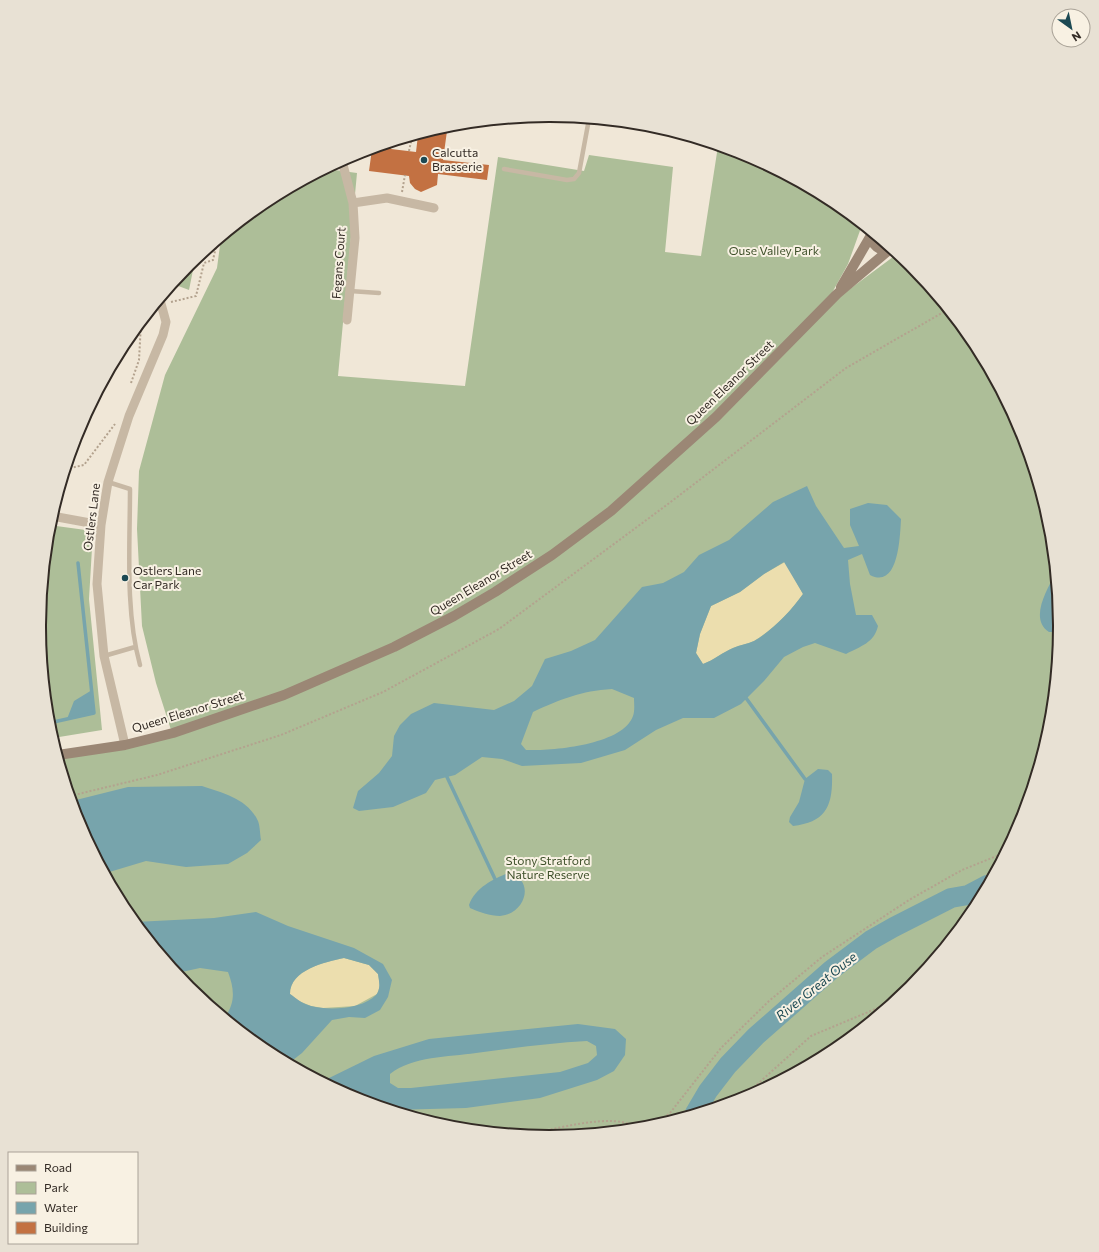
<svg xmlns="http://www.w3.org/2000/svg" width="1099" height="1252" font-family="Commissioner,sans-serif">
<style>
.green{fill:#adbe98}
.sand{fill:#ecdeae}
.water{fill:#77a4ac;fill-rule:evenodd}
.lines{fill:none;stroke-linecap:round;stroke-linejoin:round}
.stream{stroke:#77a4ac;stroke-width:3.5}
.river{stroke:#77a4ac;stroke-width:20}
.building{fill:#c37142}
.path{stroke:#b3a28e;stroke-width:2;stroke-dasharray:2 2;stroke-linecap:butt}
.lane{stroke:#c7b8a4;stroke-width:4.5}
.street{stroke:#c7b8a4;stroke-width:9}
.secondary{stroke:#9b8775;stroke-width:10}
.poi-dot{fill:#1c4953;stroke:#f8f1e3;stroke-width:1.5}
.labels{text-anchor:middle;stroke-width:4;stroke-linejoin:round;paint-order:stroke}
.poi-label{font-size:12px;fill:#332b25;stroke:#f8f1e3;text-anchor:start}
.park-label{font-size:12px;fill:#3e502a;stroke:#f8f1e3}
.street-label{font-size:12px;fill:#332b25;stroke:#f8f1e3}
.water-label{font-size:13px;font-style:italic;fill:#1c4953;stroke:#f8f1e3}
.rim{fill:none;stroke:#332b25;stroke-width:2}
</style>
<rect width="100%" height="100%" fill="#f0e7d7"/>
<path class="green" d="M718 146 745 154 833 202 862 225 848 264 823 309 897 254 911 265 974 343 1021 431 1050 527 1060 626 1050 726 1021 822 974 910 910 987 833 1051 745 1098 649 1127 549 1136 450 1127 354 1098 266 1050 188 987 125 909 78 821 58 755 172 733 156 683 142 626 137 529 139 471 165 375 217 268 221 238 266 201 327 169 357 173 338 376 465 386 498 157 584 171 589 155 673 167 665 252 701 256Z
M195 260 189 290 173 284Z
M49 525 93 531 89 599 102 730 53 738 49 725 39 626Z"/>
<path class="sand" d="M785 562 803 594C790 612 774 629 754 641 748 644 740 645 733 648 723 652 714 660 703 664L696 653 700 634 711 606 740 592 764 574Z
M344 958 369 965 378 974 380 986 377 994 355 1006 323 1008 311 1006 299 1001 290 994C290 970 325 962 344 958Z"/>
<path class="water" d="M807 486 816 506 844 548 859 546 850 525V509L868 503 887 505 901 519C900 535 899 590 870 575L862 554 848 560 850 584 856 615H872L878 626C874 643 861 646 846 654L815 643 803 647 784 657 764 681 741 704 714 718H683L656 730 625 750 581 763 522 766 502 759 482 757 455 775 435 780 426 793 393 807 359 811 353 808 358 791 379 773 392 756 394 736 400 725 411 714 434 703 494 710 514 701 532 686 545 659 571 651 595 640 642 587 663 583 684 572 699 555 729 540 773 502ZM784 562 803 594C790 612 773 630 754 641 747 644 740 645 733 648 723 652 714 660 703 664L696 653 700 634 711 606 740 592 764 574ZM612 689 634 698C634 703 635 711 633 716 623 745 552 751 526 750L521 744 533 712C561 699 581 691 612 689Z
M1055 574C1056 588 1061 620 1053 632H1049C1029 619 1047 590 1055 574Z
M92 690 94 713 67 719 74 701Z
M818 769 828 770 832 774C833 806 826 822 793 826L789 822 790 817 799 802 805 779Z
M202 786C223 793 248 799 258 821 260 826 260 834 261 840L247 853 228 864 186 867 146 861 106 873 78 821 72 801 128 787Z
M508 873C536 879 526 914 500 916 490 916 479 912 470 908L469 905C475 888 493 879 508 873Z
M256 912 288 926 354 948 383 964 392 980 388 997 380 1010 365 1018 349 1017 332 1020 302 1053 289 1063 266 1050 225 1017C236 1002 234 988 228 972L200 968 177 973 135 922 214 918ZM344 958 369 965 378 974C379 981 381 989 376 995 363 1009 329 1011 311 1006 303 1004 297 999 290 994 290 970 325 962 344 958Z
M578 1024 615 1029 626 1039 625 1055 614 1071 597 1080 540 1098 466 1108 393 1110 354 1098 323 1081 374 1056 429 1039ZM587 1041 596 1046 597 1055 588 1063 560 1072 411 1088H398L390 1083V1074C413 1056 448 1057 476 1053 513 1048 550 1043 587 1041Z"/>
<g class="lines">
<path class="stream" d="M746 698 805 779
M49 723 94 713 78 563
M447 777 495 879"/>
<path class="river" d="M695 1113 708 1091 728 1065 756 1036 831 970 871 940 894 927 951 898 968 895 987 885"/>
</g>
<path class="building" d="M437 129 447 131 443 160 489 165 487 180 438 174 437 185 421 192 415 189 410 183 409 176 369 171 372 149 392 143 391 149 416 152 418 135Z"/>
<g class="lines">
<path class="path" d="M409 151 412 137
M402 192 405 175
M171 302 196 296 204 263 213 260 217 242
M131 383 139 360 141 323
M66 469 84 465 115 424
M70 796 157 775 281 735 383 692 499 629 668 504 846 368 947 310
M742 1098 811 1036 892 1002
M654 1125 670 1113 721 1048 769 1001 822 957 909 900 962 870 1004 853
M527 1134C555 1130 613 1111 638 1128"/>
<path class="lane" d="M504 169 567 180 574 179 579 173 589 119
M350 291 379 293
M108 482 130 489C130 545 125 611 140 665
M104 656 135 647"/>
<path class="street" d="M342 161 353 203 355 238 347 320
M353 203 387 198 434 208
M52 516 101 525
M125 745 104 656 97 584 101 525 108 482 129 416 163 335 166 322 160 300"/>
<path class="secondary" d="M871 233C870 245 880 252 892 250
M841 287 870 237
M58 755 125 745 173 733 284 695 394 647 454 616 495 592 552 555 611 511 716 417 837 294 889 250"/>
</g>
<g class="poi-dot">
<circle cx="424" cy="160" r="4"/>
<circle cx="125" cy="578" r="4"/>
</g>
<g class="labels">
<g class="poi-label">
<text x="432" y="157">Calcutta<tspan x="432" dy="14">Brasserie</tspan></text>
<text x="133" y="575">Ostlers Lane<tspan x="133" dy="14">Car Park</tspan></text>
</g>
<g class="park-label">
<text x="774" y="255">Ouse Valley Park</text>
<text x="548" y="865">Stony Stratford<tspan x="548" dy="14">Nature Reserve</tspan></text>
</g>
<g class="street-label">
<text transform="translate(339 263) rotate(-86)" y="4">Fegans Court</text>
<text transform="translate(730 383) rotate(-44)" y="4">Queen Eleanor Street</text>
<text transform="translate(92 517) rotate(-83)" y="4">Ostlers Lane</text>
<text transform="translate(481 583) rotate(-31)" y="4">Queen Eleanor Street</text>
<text transform="translate(188 712) rotate(-17)" y="4">Queen Eleanor Street</text>
</g>
<g class="water-label">
<text transform="translate(816 986) rotate(-39)" y="5">River Great Ouse</text>
</g>
</g>
<path d="M0 0H1099V1252H0ZM549 122H550A503 503 0 0 1 1053 625V627A503 503 0 0 1 550 1130H549A503 503 0 0 1 46 627V625A503 503 0 0 1 549 122Z" fill="#e8e1d4" fill-rule="evenodd"/>
<path class="rim" d="M549 122H550A503 503 0 0 1 1053 625V627A503 503 0 0 1 550 1130H549A503 503 0 0 1 46 627V625A503 503 0 0 1 549 122Z"/>
<rect x="8" y="1152" width="130" height="92" fill="#f8f1e3" stroke="#a9a297"/>
<rect x="16" y="1165" width="20" height="6" fill="#9b8775" stroke="#a9a297"/>
<text x="44" y="1172" font-size="12" fill="#332b25">Road</text>
<rect x="16" y="1182" width="20" height="12" fill="#adbe98" stroke="#a9a297"/>
<text x="44" y="1192" font-size="12" fill="#332b25">Park</text>
<rect x="16" y="1202" width="20" height="12" fill="#77a4ac" stroke="#a9a297"/>
<text x="44" y="1212" font-size="12" fill="#332b25">Water</text>
<rect x="16" y="1222" width="20" height="12" fill="#c37142" stroke="#a9a297"/>
<text x="44" y="1232" font-size="12" fill="#332b25">Building</text>
<g transform="translate(1071 28) rotate(147)"><circle r="19" fill="#f8f1e3" stroke="#a9a297"/>
<path d="M0-3L7 15L0 10L-7 15Z" fill="#1c4953"/>
<text y="-6" font-size="11" font-weight="bold" text-anchor="middle" fill="#332b25">N</text>
</g>
</svg>
